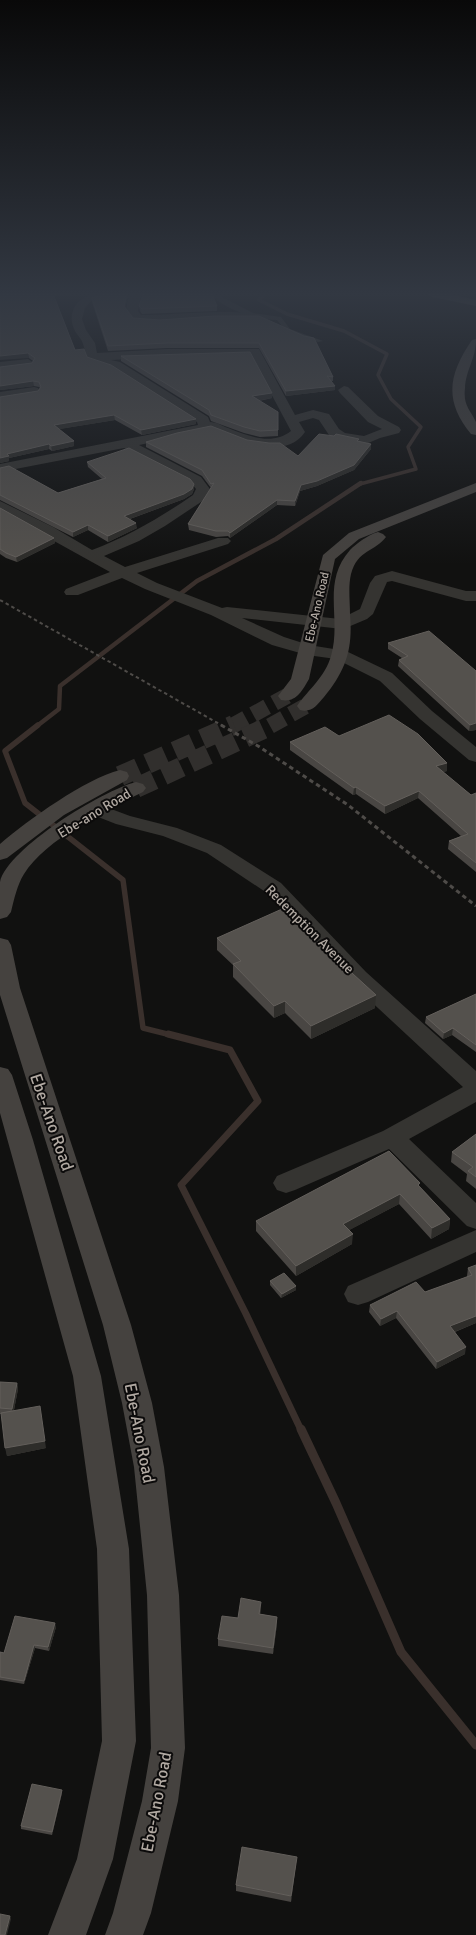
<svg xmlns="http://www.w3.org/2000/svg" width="476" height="1935" font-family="Signika,sans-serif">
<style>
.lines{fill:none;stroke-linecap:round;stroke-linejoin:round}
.stream-far4{stroke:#3a302c;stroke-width:3.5}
.stream-far3{stroke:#3a302c;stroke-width:4.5}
.stream-far2{stroke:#3a302c;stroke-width:5.5}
.stream-far1{stroke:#3a302c;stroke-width:7}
.stream{stroke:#3a302c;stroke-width:9}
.secondary-tunnel-far1{stroke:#312f2d;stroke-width:16;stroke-dasharray:16 8;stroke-linecap:butt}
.secondary-tunnel{stroke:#312f2d;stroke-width:20;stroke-dasharray:20 10;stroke-linecap:butt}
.lane{fill:#353431;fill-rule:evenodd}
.street{fill:#353431;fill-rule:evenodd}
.secondary{fill:#45423f;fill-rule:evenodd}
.primary{fill:#54514d;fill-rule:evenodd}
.rail-far1{stroke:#4e4b48;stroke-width:2;stroke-dasharray:3.5 3;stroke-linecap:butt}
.rail{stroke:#4e4b48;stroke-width:3;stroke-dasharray:4.5 3.5;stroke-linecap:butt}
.wall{fill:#494643}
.shaded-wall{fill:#2e2d2a}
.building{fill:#54514d;stroke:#635f5b}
.labels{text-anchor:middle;stroke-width:4;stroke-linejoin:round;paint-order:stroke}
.far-street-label{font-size:12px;fill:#b1a9a2;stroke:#0c0b0b}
.street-label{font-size:14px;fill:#b1a9a2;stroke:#0c0b0b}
.near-street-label{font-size:17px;fill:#b1a9a2;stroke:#0c0b0b}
</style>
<rect width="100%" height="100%" fill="#111110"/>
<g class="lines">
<path class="stream-far4" d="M265 294 259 300 287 314 344 331 387 354 378 375 391 399 421 427 408 447 416 469 360 484"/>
<path class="stream-far3" d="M37 726 59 709 60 686 197 581 276 539 361 483"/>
<path class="stream-far2" d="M38 725 5 751 25 803 123 880 143 1028 171 1035"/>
<path class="stream-far1" d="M168 1034 230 1050 258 1101 181 1185 246 1314 301 1430"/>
<path class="stream" d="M301 1429 336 1503 401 1652 476 1745"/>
<path class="secondary-tunnel-far1" d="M232 726 287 696
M270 726 306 706"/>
<path class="secondary-tunnel" d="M120 776 234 725
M136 788 272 725"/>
<path class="lane" d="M209 294H216L253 313 281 317 290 329 323 341 318 342 286 331 277 320C253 319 227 310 209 294Z"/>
<path class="street" d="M93 294H111L110 296 91 301 85 308 82 319 86 330 95 343 97 353 167 349H259L295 415 313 410 329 414 339 429 345 433 364 436 382 429 368 422 340 393 338 390 344 386 348 387 378 416 399 427 401 430 399 433 380 438 366 444 341 440 329 435 319 420 313 418 299 422 305 432C288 457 251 446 228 437 223 435 216 431 211 430 202 429 152 443 139 445L201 477 210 489 204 500 165 526 139 541 104 556 125 567 218 538H228L231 541 228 544 137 573 157 583 222 608 227 607 340 619 360 609 370 583 375 576 392 571 466 591H476V601H466L392 581 387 582 373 614 367 619 348 627 342 629 242 618 284 637 309 645 346 651 392 673 432 711 476 747V762L469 760 420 719 380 681 336 659 307 655 272 645 211 615 145 589 122 578 78 595H66L64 592 66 589 110 572 0 511V501L53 527 92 550C129 536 161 517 193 495L196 489 191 483 124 448 0 472V464L198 425 197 422 112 368 88 360C85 355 85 349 83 344 82 339 77 335 75 331 66 314 76 298 93 294ZM251 356 291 431C272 446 248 436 228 428 222 426 217 422 210 422L208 417 120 362 111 360 167 357Z
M132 294H143L140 299 138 311 141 315C159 316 248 307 255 316 250 322 224 319 215 319 201 320 144 326 134 321 131 319 128 314 126 311L128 299Z
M28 359 34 363 32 366 0 370V362Z
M34 387 38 388 40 391 38 394 0 400V392Z
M95 803 130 816 177 828 221 845 281 883 366 972 476 1071V1102L409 1139 476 1203V1229L467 1226 389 1149 295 1190 286 1193 277 1190 273 1183 277 1176 383 1131 463 1087 350 982 267 893 207 853 163 836 116 824 88 813 85 809 88 805Z
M476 1230V1252L368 1302 358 1305 348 1302 344 1294 348 1286Z"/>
<path class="secondary" d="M476 339C476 359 466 369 465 388 463 406 470 409 476 422 476 426 476 432 476 435L471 434C444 401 448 375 472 340Z
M476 483V492L359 539 335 559 309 679C302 691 296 703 281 700L278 696 291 679 323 555 349 533Z
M378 532 383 534 386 537C375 552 358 549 351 574 348 587 350 601 350 614 353 649 346 670 324 697 317 705 312 713 300 710L297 706C309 689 325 677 331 656 342 618 321 583 350 550 357 543 368 535 378 532Z
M120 770 127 772 129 776 127 780 64 815 7 858 0 860V844C28 820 85 779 120 770Z
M136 782 143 784 146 788 143 792C106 810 46 839 24 874 17 885 14 900 11 912L7 917 0 919C0 907 0 893 0 882 8 848 103 790 136 782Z
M0 938 8 940 11 945 20 988 131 1325 152 1403 164 1467 179 1595 185 1748 178 1801 151 1913 143 1935H105L113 1913 142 1801 151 1748 147 1595 134 1467 122 1403 103 1325 0 995Z
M0 1067 8 1069 12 1075 33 1140 101 1376 129 1549 136 1741 113 1859 86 1935H48L77 1859 102 1741 97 1549 73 1376 0 1113Z"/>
<path class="primary" d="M427 294H449L476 300V306L432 297Z"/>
<path class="rail-far1" d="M0 600 223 726"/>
<path class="rail" d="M221 725 258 746 348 805 476 906"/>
</g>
<path class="wall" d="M0 294H80L54 295 75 350 196 419V424L142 435 115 420 59 429 74 446 52 451 49 449 9 458V461L0 463V397L38 391 40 388 39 387 34 386 0 390V367L32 363 33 361 29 358Z
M106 294H131L127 299 125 307 133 318 160 320 215 316 333 377V381H331L335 386V390L286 396 259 348H167L108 351 92 302V298Z
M139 306H217V311L142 314 140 311Z
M121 356 272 393V398L259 401 278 430V436L260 437 244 433 211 421 209 416 121 361Z
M247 440 298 456 359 442 371 444V449L354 470 317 486 300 491 295 506 277 505 230 538 228 536 216 537 189 530 188 524 211 488 202 476 146 447V442Z
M87 462 194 484V489L192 494 184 499 130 519 137 528 108 542 88 530 73 537 0 500V468L58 493 102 479 88 467Z
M0 508 54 538 55 543 17 562 6 558 0 554Z
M388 643 476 671V730L469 731 398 666 399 660 402 658 388 649Z
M339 736 447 763V771L443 772 471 795 476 793V872L448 849 449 841 461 836 418 798 385 814 356 794 353 795 290 750V742Z
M217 938 375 1008 311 1039 285 1013 274 1018 233 977V965L217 950Z
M476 994V1052L452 1035 443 1039 425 1023 426 1017Z
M476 1134V1189L466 1181 467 1174 451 1162 452 1152Z
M420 1187 450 1219 449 1229 431 1239 399 1204 349 1230 352 1244 296 1276 256 1231V1221Z
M476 1265V1323L455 1332 465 1354 436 1369 396 1318 380 1326 369 1312 370 1305 425 1292 468 1277 467 1276 468 1268Z
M270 1281 296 1286V1290L281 1298 270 1285Z
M0 1382 17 1383 18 1389 14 1410 46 1448 7 1456 2 1414H0Z
M261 1609 260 1614 277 1617V1624L273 1654 218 1646V1639L238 1618Z
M56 1627 49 1651 35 1648 24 1684 0 1680V1652L4 1653Z
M62 1793 52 1835 21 1829V1826Z
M296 1863 291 1902 236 1891V1885Z"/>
<path class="shaded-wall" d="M127 294H131L127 299 125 311 124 306Z
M28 353 29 358 0 360V356Z
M33 381 34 386 0 390V386Z
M335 386V390L286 396V391Z
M272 393V398L252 402V396Z
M114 415 115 420 54 430V425Z
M196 419V424L142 435 141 430Z
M74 441V446L52 451 51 446Z
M49 444V449L9 458V461L0 463V458L7 454Z
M371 444V449L354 470 317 486 300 491 295 506V501L301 485Z
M194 484V489L192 494 184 499 124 521V516Z
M277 500V505L230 538V533Z
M136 523 137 528 108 542V536Z
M88 525V530L73 537V532Z
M54 538 55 543 17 562 16 557Z
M476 723V730L469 731 470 725Z
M447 763V771L436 774V766Z
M356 787V794L353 795 354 788Z
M419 791 418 798 385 814V806Z
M376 995 375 1008 311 1039V1026Z
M285 1001V1013L274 1018V1006Z
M453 1028 452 1035 443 1039 444 1033Z
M400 1194 399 1204 342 1234 343 1224Z
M450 1219 449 1229 431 1239 432 1228Z
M353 1234 352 1244 296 1276V1266Z
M296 1286V1290L281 1298 282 1294Z
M397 1311 396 1318 380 1326 381 1319Z
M476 1316V1323L449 1334 450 1326Z
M466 1347 465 1354 436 1369 437 1362Z
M17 1383 18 1389 13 1415 12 1409Z
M40 1406 46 1448 7 1456 5 1448Z
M261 1602V1609L259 1621V1614Z
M277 1617V1624L273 1654V1648Z
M55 1623 56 1627 49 1651 48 1647Z
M34 1645 35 1648 24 1684V1681Z
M62 1790V1793L52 1835V1832Z
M297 1857 296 1863 291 1902V1896Z
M10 1916 11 1919 7 1935H5Z"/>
<path class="building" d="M0 294H53L75 350 84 349 87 357 111 365 196 419 141 430 114 415 54 425 74 441 51 446 49 444 7 454 9 456 0 458V397L38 391 41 387 39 382 33 381 0 386V367L32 363 35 358 28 353 0 356Z
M106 294H127L124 306 133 318 160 320 215 316H259L304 336 314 338 333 377 327 376 335 386 286 391 259 343H167L108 346 92 298Z
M143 294H212L217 306 142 309 139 306Z
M250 352 272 393 252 396 278 412V430L260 431 244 427 211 415 209 410 121 356Z
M211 426 247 440 269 443H280L298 456 319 434 334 436 336 434 359 439 357 441 371 444 354 465 317 481 301 485 295 501 277 500 230 533 228 531H216L188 524 214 483 211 484 202 470 146 442 177 433Z
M129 448 190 479 194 484 192 489 184 494 124 516 136 523 108 536 88 525 73 532 0 495V468L9 466 58 493 106 478 87 462Z
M0 508 54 538 16 557 6 553 0 549Z
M429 631 476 671V723L470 725 399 660 408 656 388 643Z
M389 715 418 734 447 763 436 766 471 795 476 793V863L449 841 468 834 419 791 385 806 356 787 354 788 290 742 325 727 339 736Z
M282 909 376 995 311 1026 285 1001 274 1006 233 964 241 961 217 938Z
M476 994V1045L453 1028 444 1033 426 1017Z
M476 1134V1177L468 1171 473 1167 452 1152Z
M389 1151 420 1183 418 1185 450 1219 432 1228 400 1194 343 1224 353 1234 296 1266 256 1221Z
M476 1265V1316L450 1326 466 1347 437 1362 397 1311 381 1319 370 1305 416 1282 425 1292 472 1275 468 1268Z
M284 1273 296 1286 282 1294 270 1281Z
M0 1382 17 1383 12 1409 0 1408Z
M40 1406 45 1441 5 1448 1 1413Z
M241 1598 261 1602 259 1614 277 1617 273 1648 218 1639 222 1616 238 1618Z
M15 1616 55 1623 48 1647 34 1645 24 1681 0 1677V1652L4 1653Z
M32 1784 62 1790 52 1832 21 1826Z
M242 1847 297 1857 291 1896 236 1885Z
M0 1914 10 1916 5 1935H0Z"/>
<linearGradient id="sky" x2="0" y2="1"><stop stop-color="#090909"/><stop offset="0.52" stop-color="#323842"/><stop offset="1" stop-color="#323842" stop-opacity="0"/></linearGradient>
<rect width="476" height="565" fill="url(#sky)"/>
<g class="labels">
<g class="far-street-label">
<text transform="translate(317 607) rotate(-77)" y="4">Ebe-Ano Road</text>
</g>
<g class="street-label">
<text transform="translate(94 813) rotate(-31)" y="5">Ebe-ano Road</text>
<text transform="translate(310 929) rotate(45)" y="5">Redemption Avenue</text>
</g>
<g class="near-street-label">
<text transform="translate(52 1122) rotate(71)" y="6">Ebe-Ano Road</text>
<text transform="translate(140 1433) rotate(79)" y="6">Ebe-Ano Road</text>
<text transform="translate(156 1802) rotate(-79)" y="6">Ebe-Ano Road</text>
</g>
</g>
</svg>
